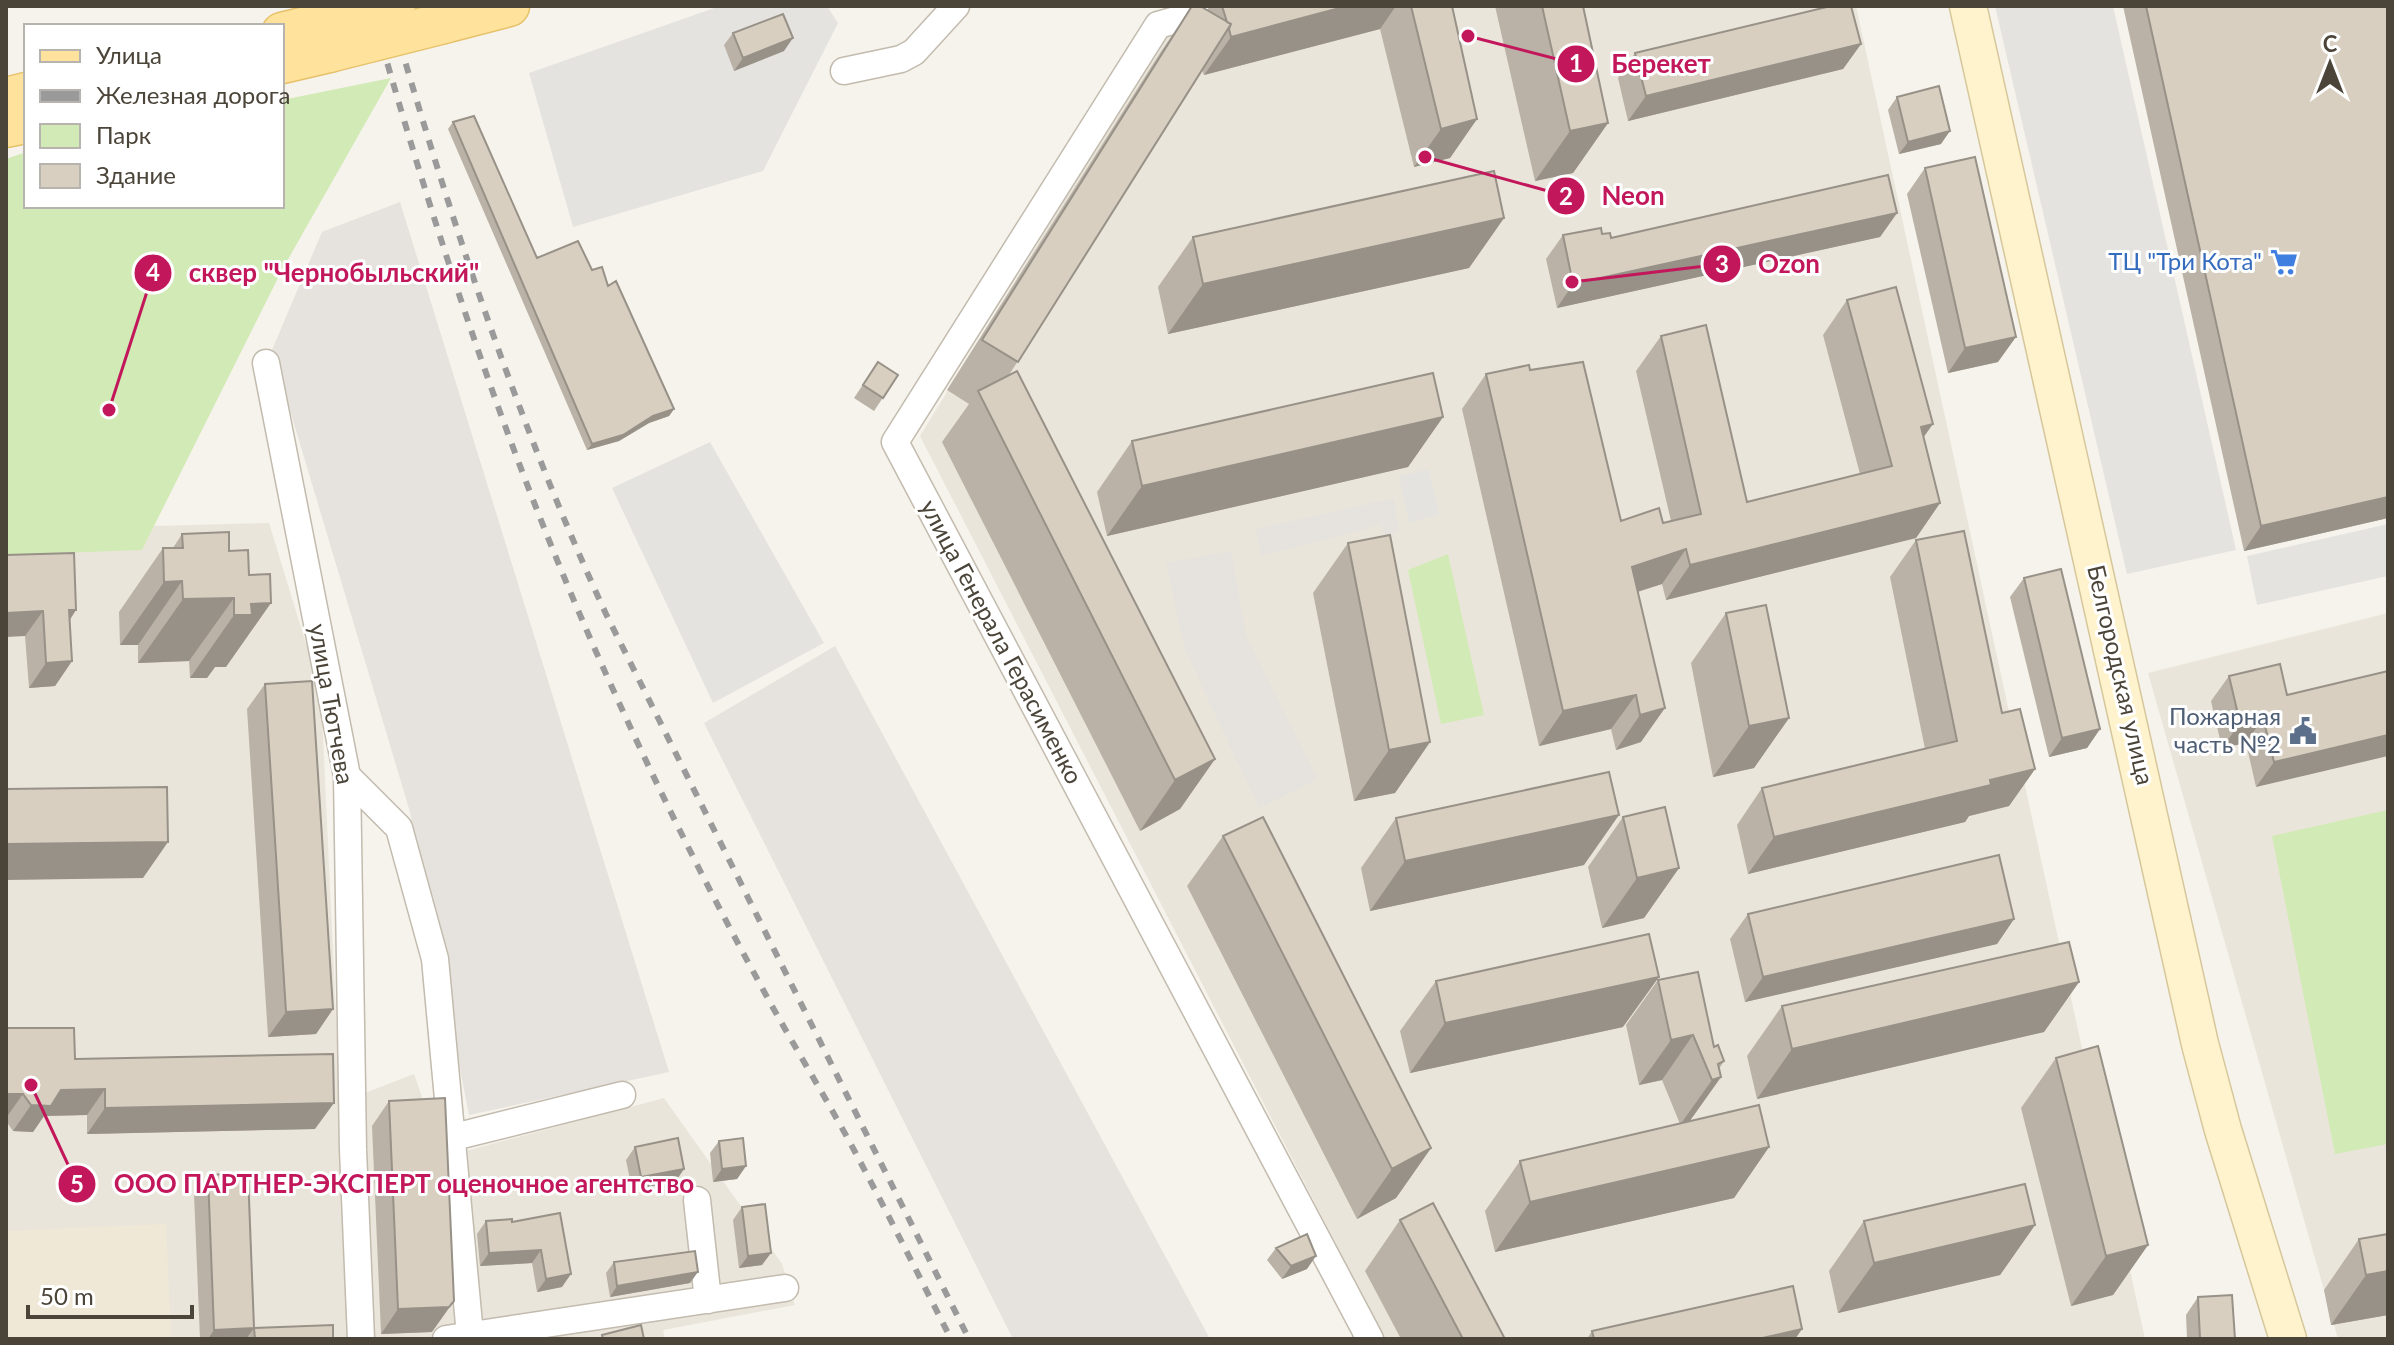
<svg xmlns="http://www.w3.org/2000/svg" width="2394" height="1345" font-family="Lato,sans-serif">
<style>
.residential{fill:#eae5da}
.industrial{fill:#e6e2dd}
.education{fill:#efe8d6}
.park{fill:#d2eab5}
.parking{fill:#e5e3e0}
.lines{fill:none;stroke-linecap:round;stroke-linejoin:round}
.street-casing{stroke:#c2bbae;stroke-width:29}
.secondary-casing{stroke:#d6c79b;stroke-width:39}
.primary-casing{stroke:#e6c16a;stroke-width:43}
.street{stroke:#fff;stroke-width:26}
.secondary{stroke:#fff3cd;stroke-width:36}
.primary{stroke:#ffe39c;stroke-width:40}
.rail{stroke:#9a9a9a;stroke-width:6;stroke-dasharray:10 10;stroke-linecap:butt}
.primary-bridge-casing{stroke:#e6c16a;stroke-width:43;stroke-linecap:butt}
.primary-bridge{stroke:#ffe39c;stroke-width:40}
.wall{fill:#bab2a6}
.shaded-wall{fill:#979187}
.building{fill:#d8cfc1;stroke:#979187;stroke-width:2}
.labels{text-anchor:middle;stroke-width:6;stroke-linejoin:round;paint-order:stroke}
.shop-label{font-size:24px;fill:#366cbe;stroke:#fff;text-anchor:end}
.street-label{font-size:24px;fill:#4b4439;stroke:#fff}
.service-label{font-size:24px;fill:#4e5e75;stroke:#fff;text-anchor:end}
.leader{fill:none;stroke:#c2185b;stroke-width:3}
.callout-dot{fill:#c2185b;stroke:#fff;stroke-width:3}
.mark-label{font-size:24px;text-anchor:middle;font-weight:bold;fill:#fff}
.callout-label{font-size:26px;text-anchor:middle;font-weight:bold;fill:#c2185b;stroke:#fff;stroke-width:6;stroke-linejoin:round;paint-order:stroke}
</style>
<rect width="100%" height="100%" fill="#f6f3ec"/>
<path class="residential" d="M1183 6H1856L2145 1339H1385L920 436Z
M269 523 321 693 351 1339H6V530Z
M2388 613V1339H2338L2148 673Z
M414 1074 443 1157 664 1098 782 1264 795 1305 663 1330 665 1339H373L360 1095Z"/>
<path class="industrial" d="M400 202 669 1072 469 1115 410 812 272 350 322 232Z
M1394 498 1399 531 1385 535 1380 525 1261 556 1256 529Z
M1231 551 1246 635 1318 779 1259 808 1185 650 1166 563Z
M835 646 1210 1339H1013L704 723Z"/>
<path class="education" d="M166 1224 171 1339H6V1231Z"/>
<path class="park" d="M391 78 282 270 142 550 6 555V159L26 152V206H282V100Z
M1448 554 1484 715 1441 724 1408 570Z
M2388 810V1144L2335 1154 2272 836Z"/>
<path class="parking" d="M720 6H827L838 23 763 171 573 227 529 73Z
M1995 6H2113L2236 550 2127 574Z
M710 442 824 643 713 703 612 488Z
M1429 469 1439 514 1409 523 1399 476Z
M2388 524V576L2257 605 2247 556Z"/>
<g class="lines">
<g class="street-casing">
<path id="street" d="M1225 6 1158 25 895 442 1370 1339
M844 71 901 59 914 52 956 6
M266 363 347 776 353 1150 361 1339
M347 776 399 828 435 959 470 1335
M450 1138 622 1095
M697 1200 708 1300
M446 1339 785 1288"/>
</g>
<g class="secondary-casing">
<path id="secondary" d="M1968 6 2200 1044 2223 1130 2288 1339"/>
</g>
<g class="primary-casing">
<path id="primary" d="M444 23 509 6
M282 33 323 23
M282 63 329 52
M6 98 26 93
M6 127 26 123"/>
</g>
<use href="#street" class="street"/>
<use href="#secondary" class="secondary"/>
<use href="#primary" class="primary"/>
<path class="rail" d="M371 6C437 241 514 474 616 696 660 793 709 891 760 984 790 1040 824 1094 854 1150 887 1212 919 1276 951 1339
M389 6C448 212 516 419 606 614L969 1339"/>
<g class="primary-bridge-casing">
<path id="primary-bridge" d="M323 23 394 6
M329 52 444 23"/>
</g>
<use href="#primary-bridge" class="primary-bridge"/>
</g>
<path class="wall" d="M1192 6 1207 10 1210 6H1452L1477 119 1450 158 1414 167 1380 29 1204 75 1202 70 1009 375 1215 759 1180 809 1140 831 942 442 969 404 947 390 1160 53Z
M1495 6H1583L1608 123 1573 173 1535 181Z
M2123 6H2388V518L2244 551Z
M733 33 784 51 734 71 724 45Z
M1861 44 1843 69 1628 121 1618 78 1635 53Z
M1897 97 1941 144 1899 154 1888 110Z
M453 122 537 258 592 270 608 286 674 409 669 416 649 423 619 441 587 450 448 129Z
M1925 168 1998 362 1948 373 1907 194Z
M1897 213 1880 237 1557 308 1546 259 1563 235 1602 234 1611 238Z
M1504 218 1469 268 1168 334 1158 287 1193 237Z
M1847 300 1924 437 1940 503 1916 538 1666 600 1662 584 1638 592 1641 742 1616 750 1611 729 1539 746 1462 409 1486 374 1530 370 1621 521 1663 523 1671 521 1636 371 1661 336 1747 502 1860 474 1823 335Z
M878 362 898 375 874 411 854 398Z
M1443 417 1408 467 1107 536 1097 492 1132 441Z
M182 534 229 551 248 550 226 667H215L207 678H190L189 661 138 663V645H120L119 612 163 548H173Z
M1916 540 2002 713 2035 769 2009 806 1969 816 1965 822 1748 874 1737 825 1762 788 1925 749 1890 577Z
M1348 543 1430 742 1395 793 1354 801 1313 593Z
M6 555 76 610 70 620 72 661 55 686 29 688 25 636Z
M2024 578 2100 729 2087 748 2049 757 2010 597Z
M1726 613 1789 718 1754 768 1713 777 1691 663Z
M2388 671 2256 787 2246 743 2222 748 2211 701 2229 676 2287 695Z
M265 684 333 1009 316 1034 268 1037 247 709Z
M1623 817 1679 868 1644 918 1602 928 1588 867Z
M1396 818 1584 865 1370 911 1361 868Z
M1223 836 1431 1148 1396 1198 1357 1219 1187 886Z
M1748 914 2014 919 1997 944 1745 1002 1730 939Z
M1658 980 1714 1047 1724 1061 1719 1069 1721 1077 1689 1122 1769 1147 1734 1198 1495 1252 1485 1211 1520 1161 1680 1124 1662 1080 1639 1085 1626 1025Z
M1436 981 1623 1027 1410 1073 1400 1031Z
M2079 982 2044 1032 1757 1099 1747 1056 1782 1006Z
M6 1028 75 1059 315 1129 87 1134V1115L44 1116 33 1132 13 1131 6 1121Z
M2056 1058 2148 1245 2113 1295 2071 1306 2021 1108Z
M389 1101 432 1332 381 1334 372 1126Z
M719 1141 746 1166 737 1179 713 1182 710 1153Z
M635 1147 684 1169 675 1182 632 1190 626 1160Z
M208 1175 254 1328 333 1339H200L194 1194Z
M742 1207 762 1265 739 1268 733 1220Z
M560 1213 562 1287 537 1292 532 1263 480 1266 477 1234 486 1221 512 1222Z
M1400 1220 1505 1339H1401L1365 1271Z
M1864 1221 2035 1225 2000 1275 1838 1313 1829 1271Z
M2359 1239 2388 1315 2331 1325 2324 1290Z
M1276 1248 1307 1269 1282 1279 1267 1260Z
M614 1262 690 1283 610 1297 606 1273Z
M2198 1297 2235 1339H2187L2186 1315Z
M1802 1329 1795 1339H1587L1592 1331Z"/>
<path class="shaded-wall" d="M1347 6H1396L1380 29 1204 75 1231 37Z
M793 38 784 51 734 71 743 58Z
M1861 44 1843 69 1628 121 1646 96Z
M1477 119 1450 158 1414 167 1441 129Z
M1608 123 1573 173 1535 181 1570 131Z
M1950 131 1941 144 1899 154 1908 142Z
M1897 213 1880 237 1557 308 1573 284Z
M1504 218 1469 268 1168 334 1203 284Z
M2016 337 1998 362 1948 373 1965 348Z
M674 409 669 416 649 423 619 441 587 450 592 444 653 416Z
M1443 417 1408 467 1107 536 1142 486Z
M1933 424 1908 459 1921 427Z
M2388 497V518L2244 551 2261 526Z
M1940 503 1916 538 1666 600 1690 565Z
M1686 549 1662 584 1607 601 1632 567Z
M182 581 138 645H120L164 582Z
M234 598 189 661 138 663 183 599Z
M271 603 226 667H215L207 678H190L234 615 251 604Z
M69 610H76L59 635Z
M43 611 25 636 6 637V613Z
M72 661 55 686 29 688 46 663Z
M1636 695 1611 729 1539 746 1563 711Z
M1665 708 1641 742 1616 750 1640 715Z
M1789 718 1754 768 1713 777 1749 726Z
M2263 718 2246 743 2222 748 2240 723Z
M2100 729 2087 748 2049 757 2062 738Z
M2388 735V756L2256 787 2274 762Z
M1430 742 1395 793 1354 801 1389 750Z
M1215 759 1180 809 1140 831 1175 780Z
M2035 769 2009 806 1969 816 1965 822 1748 874 1774 837Z
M1619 815 1584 865 1370 911 1405 861Z
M168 842 143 878 6 880V844Z
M1679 868 1644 918 1602 928 1637 878Z
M2014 919 1997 944 1745 1002 1763 977Z
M1659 977 1623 1027 1410 1073 1445 1023Z
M2079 982 2044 1032 1757 1099 1792 1049Z
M333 1009 316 1034 268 1037 286 1012Z
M1693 1035 1662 1080 1639 1085 1671 1040Z
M1721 1077 1689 1122 1680 1125 1712 1080Z
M105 1089 87 1115 44 1116 33 1132 13 1131 31 1105 61 1090Z
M6 1094H23L6 1118Z
M334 1103 315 1129 87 1134 105 1108Z
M1769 1147 1734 1198 1495 1252 1530 1202Z
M1431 1148 1396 1198 1357 1219 1392 1169Z
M746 1166 737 1179 713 1182 722 1169Z
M684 1169 675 1182 632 1190 641 1177Z
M2035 1225 2000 1275 1838 1313 1874 1263Z
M2148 1245 2113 1295 2071 1306 2106 1256Z
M541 1250 532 1263 480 1266 489 1253Z
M771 1253 762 1265 739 1268 748 1256Z
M1316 1256 1307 1269 1282 1279 1291 1266Z
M2388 1271V1315L2331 1325 2366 1275Z
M698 1272 690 1283 610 1297 617 1286Z
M571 1274 562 1287 537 1292 546 1279Z
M454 1301 432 1332 381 1334 398 1309Z
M254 1328 246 1339H208L214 1330Z
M1802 1329 1795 1339H1758Z"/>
<path class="building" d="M1192 6H1200L1231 24 1018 362 982 340Z
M1222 6H1347L1231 37 1229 29 1231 24 1227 22Z
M1411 6H1452L1477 119 1441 129Z
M1542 6H1583L1608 123 1570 131Z
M1831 6H1851L1861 44 1646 96 1635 53Z
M2146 6H2388V497L2261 526Z
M783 14 793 38 743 58 733 33Z
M1939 86 1950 131 1908 142 1897 97Z
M474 116 537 258 578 241 592 270 602 267 608 286 616 281 674 409 653 416 623 435 592 444 453 122Z
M1975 157 2016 337 1965 348 1925 168Z
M1494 171 1504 218 1203 284 1193 237Z
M1888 175 1897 213 1573 284 1563 235 1601 228 1602 234 1610 233 1611 238Z
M1896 287 1933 424 1921 427 1940 503 1690 565 1686 549 1632 567 1665 708 1640 715 1636 695 1563 711 1486 374 1529 365 1530 370 1583 362 1621 521 1659 508 1663 523 1701 514 1661 336 1706 325 1747 502 1892 466 1847 300Z
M878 362 898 375 883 398 863 385Z
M1017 371 1215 759 1175 780 978 391Z
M1433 373 1443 417 1142 486 1132 441Z
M1964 531 2002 713 2020 709 2035 769 1990 780 1991 785 1774 837 1762 788 1957 741 1916 540Z
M229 532V551L248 550 249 575 270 574 271 603 251 604 252 615H234V598L183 599 182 581 164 582 163 548H183L182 534Z
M1390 535 1430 742 1389 750 1348 543Z
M74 553 76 610H69L72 661 46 663 43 611 6 613V555Z
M2061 569 2100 729 2062 738 2024 578Z
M1766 605 1789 718 1749 726 1726 613Z
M2280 664 2287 695 2388 671V735L2274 762 2263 718 2240 723 2229 676Z
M312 681 333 1009 286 1012 265 684Z
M1609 772 1619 815 1405 861 1396 818Z
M167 787 168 842 6 844V789Z
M1665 807 1679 868 1637 878 1623 817Z
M1263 817 1431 1148 1392 1169 1223 836Z
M1999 855 2014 919 1763 977 1748 914Z
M1649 934 1659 977 1445 1023 1436 981Z
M2069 942 2079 982 1792 1049 1782 1006Z
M1698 972 1714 1047 1718 1045 1724 1061 1718 1064 1721 1077 1712 1080 1693 1035 1671 1040 1658 980Z
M6 1028H74L75 1059 333 1054 334 1103 105 1108V1089L61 1090 51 1106 31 1105 23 1094H6Z
M2098 1046 2148 1245 2106 1256 2056 1058Z
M445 1098 454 1301 449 1307 398 1309 389 1101Z
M1759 1105 1769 1147 1530 1202 1520 1161Z
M678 1138 684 1169 641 1177 635 1147Z
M743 1138 746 1166 722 1169 719 1141Z
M248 1173 254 1328 214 1330 208 1175Z
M2025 1184 2035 1225 1874 1263 1864 1221Z
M1433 1203 1505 1339H1463L1400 1220Z
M765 1204 771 1253 748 1256 742 1207Z
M560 1213 571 1274 546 1279 541 1250 489 1253 486 1221 512 1219V1222Z
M1307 1234 1316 1256 1291 1266 1276 1248Z
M2388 1234V1271L2366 1275 2359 1239Z
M695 1251 698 1272 617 1286 614 1262Z
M1793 1286 1802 1329 1758 1339H1594L1592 1331Z
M2232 1295 2235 1339H2200L2198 1297Z
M333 1325V1339H255L254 1328Z
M641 1325 644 1339H603L602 1335Z"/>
<defs>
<g id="supermarket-bare" transform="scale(2.16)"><path d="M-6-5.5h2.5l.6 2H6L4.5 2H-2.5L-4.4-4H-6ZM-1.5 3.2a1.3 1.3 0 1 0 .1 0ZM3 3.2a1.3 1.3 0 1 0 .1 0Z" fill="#3f7fe0" stroke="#fff" stroke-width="2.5" paint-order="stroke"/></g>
<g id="civic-bare" transform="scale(2.16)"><path d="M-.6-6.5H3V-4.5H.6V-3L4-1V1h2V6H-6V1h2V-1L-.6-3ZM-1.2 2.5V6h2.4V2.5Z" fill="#5c6f8a" stroke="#fff" stroke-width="2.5" paint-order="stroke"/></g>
</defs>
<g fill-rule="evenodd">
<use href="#supermarket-bare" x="2284" y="262"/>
<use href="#civic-bare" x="2303" y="731"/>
</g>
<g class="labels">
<g class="shop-label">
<text x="2262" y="270">ТЦ "Три Кота"</text>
</g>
<g class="street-label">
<text transform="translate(1001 642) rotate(62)" y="8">улица Генерала Герасименко</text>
<text transform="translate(2120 675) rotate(77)" y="8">Белгородская улица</text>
<text transform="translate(331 704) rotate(80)" y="8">улица Тютчева</text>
</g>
<g class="service-label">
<text x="2281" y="725">Пожарная<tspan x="2281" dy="28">часть №2</tspan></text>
</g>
</g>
<path class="leader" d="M1468 36L1576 64M1425 157L1566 196M1572 282L1722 264M109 410L153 273M31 1085L77 1184"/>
<g class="callout-dot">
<circle cx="1468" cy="36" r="8"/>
<circle cx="1425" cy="157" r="8"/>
<circle cx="1572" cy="282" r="8"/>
<circle cx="109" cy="410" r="8"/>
<circle cx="31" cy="1085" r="8"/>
<circle cx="1576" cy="64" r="20"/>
<circle cx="1566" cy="196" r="20"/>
<circle cx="1722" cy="264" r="20"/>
<circle cx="153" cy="273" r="20"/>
<circle cx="77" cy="1184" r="20"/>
</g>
<g class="mark-label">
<text x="1576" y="72">1</text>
<text x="1566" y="205">2</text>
<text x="1722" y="273">3</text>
<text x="153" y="281">4</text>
<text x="77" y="1193">5</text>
</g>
<g class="callout-label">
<text x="1661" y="73">Берекет</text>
<text x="1633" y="205">Neon</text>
<text x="1789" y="273">Ozon</text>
<text x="334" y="282">сквер "Чернобыльский"</text>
<text x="404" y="1193">ООО ПАРТНЕР-ЭКСПЕРТ оценочное агентство</text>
</g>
<rect width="2394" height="1345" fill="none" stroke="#4b4439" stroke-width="16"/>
<rect x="24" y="24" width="260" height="184" fill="#ffffff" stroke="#b7b4b0" stroke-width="2"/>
<rect x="40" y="50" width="40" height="12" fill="#ffe39c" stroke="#b7b4b0" stroke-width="2"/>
<text x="96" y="64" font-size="24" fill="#4b4439">Улица</text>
<rect x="40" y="90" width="40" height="12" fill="#9a9a9a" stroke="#b7b4b0" stroke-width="2"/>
<text x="96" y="104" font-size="24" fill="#4b4439">Железная дорога</text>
<rect x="40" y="124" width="40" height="24" fill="#d2eab5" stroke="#b7b4b0" stroke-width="2"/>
<text x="96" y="144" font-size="24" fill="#4b4439">Парк</text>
<rect x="40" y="164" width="40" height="24" fill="#d8cfc1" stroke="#b7b4b0" stroke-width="2"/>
<text x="96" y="184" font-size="24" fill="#4b4439">Здание</text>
<g transform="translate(2330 64)" stroke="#ffffff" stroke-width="6" paint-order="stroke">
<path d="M0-6L14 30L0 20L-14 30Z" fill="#4b4439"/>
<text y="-12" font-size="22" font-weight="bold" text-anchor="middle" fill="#4b4439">С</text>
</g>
<path d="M28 1305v12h164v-12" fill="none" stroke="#4b4439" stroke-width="4"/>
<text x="40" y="1305" font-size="24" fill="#4b4439" stroke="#ffffff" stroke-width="6" paint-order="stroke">50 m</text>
</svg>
